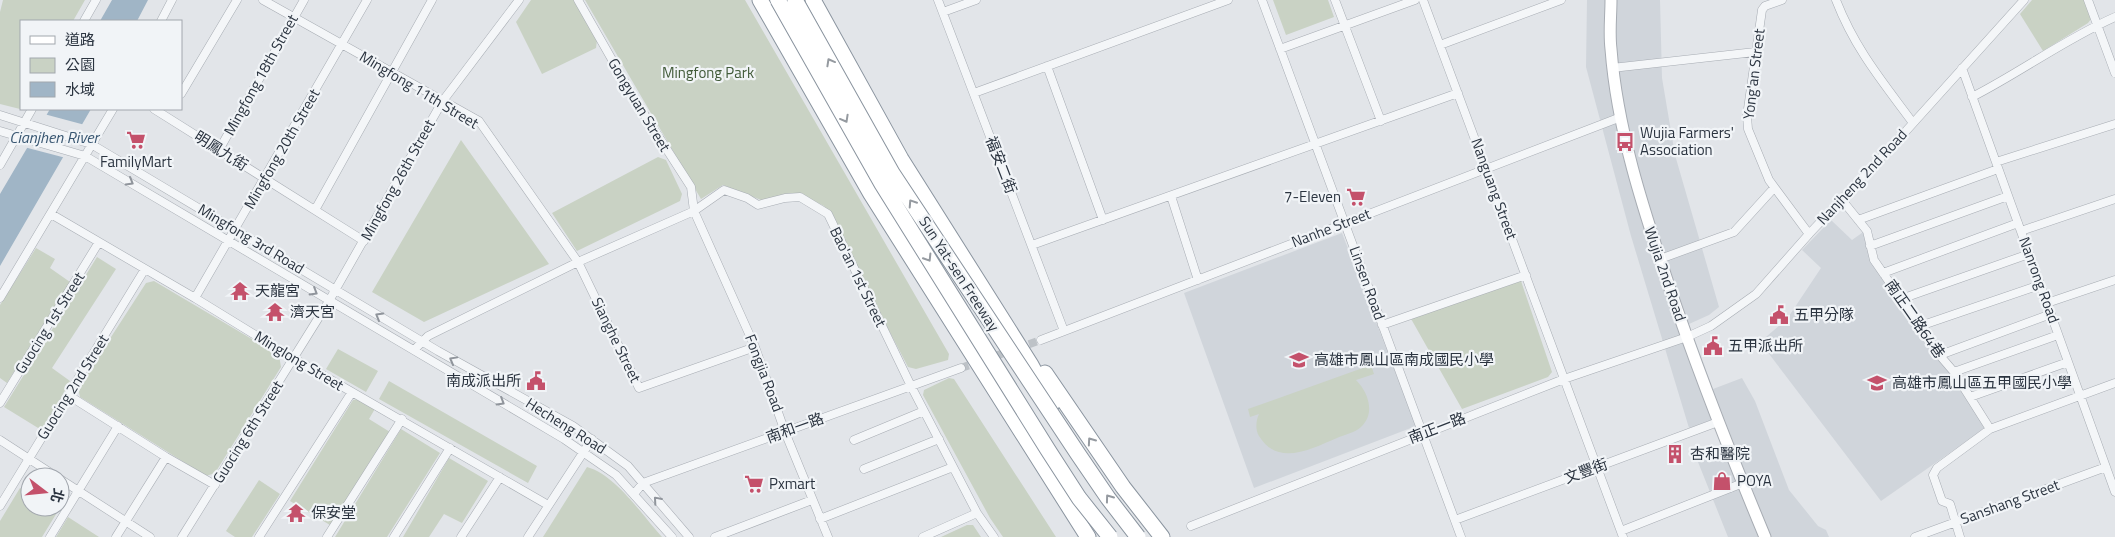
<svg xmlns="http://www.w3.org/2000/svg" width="2115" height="537" font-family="'Titillium Web','Noto Sans TC',sans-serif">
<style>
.built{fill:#d0d5db}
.green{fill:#c9d2c4}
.water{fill:#a0b5c6}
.pier{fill:#e2e5e9}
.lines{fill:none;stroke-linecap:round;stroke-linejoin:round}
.minor-tunnel{stroke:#bdc2c7;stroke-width:8;stroke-dasharray:8 4;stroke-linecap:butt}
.minor-casing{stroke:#a7acb3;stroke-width:9}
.secondary-casing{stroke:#a7acb3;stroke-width:13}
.motorway-casing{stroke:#8a949f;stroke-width:17}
.minor{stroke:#f4f6f8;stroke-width:8}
.secondary{stroke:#fff;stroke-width:11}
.motorway{stroke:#fff;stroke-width:15}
.motorway-bridge-casing{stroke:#8a949f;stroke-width:17;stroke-linecap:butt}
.motorway-bridge{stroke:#fff;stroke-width:15}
.oneway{stroke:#959aa0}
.oneway2{stroke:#90959c}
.labels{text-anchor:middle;stroke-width:4.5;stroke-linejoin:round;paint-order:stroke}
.park-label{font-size:15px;fill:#425b3a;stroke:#f1f4f7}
.street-label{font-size:15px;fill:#2b3440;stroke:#f1f4f7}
.poi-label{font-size:15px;fill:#2b3440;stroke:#f1f4f7;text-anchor:start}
.water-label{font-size:16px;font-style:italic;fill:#385671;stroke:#f1f4f7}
</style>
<rect width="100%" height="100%" fill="#e2e5e9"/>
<path class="built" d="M1587 0H1660L1662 78 1675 155 1719 307 1709 315 1689 324 1713 389 1742 378 1755 401 1789 490 1818 526 1826 530 1829 537H1728L1698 462 1732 447 1722 416 1689 428 1631 236 1586 67Z
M1831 220 1852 240 1866 230 1874 256 1991 424 1881 501 1760 342 1787 319 1821 268 1802 250Z
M1342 233 1416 426 1254 488 1184 293Z"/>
<path class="green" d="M3 0H85L73 21H21V109H25L24 110 0 104V12Z
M531 0H574L597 40 596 48 542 74 516 22Z
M585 0H745L949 354 948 360 916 369 908 367 824 206 800 194 761 200 723 185 701 199Z
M1273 0H1328L1334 17 1286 35Z
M2032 0H2084L2091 19 2088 23 2043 51 2020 14Z
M461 140 549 264 424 322 372 292Z
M658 157 666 160 682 194 680 201 577 251 552 213Z
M36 248 55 259 50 268 70 282 7 383 0 378V305Z
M97 257 116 269 52 368 70 381 43 431 4 407Z
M1517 280 1521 281 1552 372 1548 377 1462 409 1410 317Z
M154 281 279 355 281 367 215 473 206 476 80 397 78 388 146 283Z
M338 349 378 371 366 392 326 369Z
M1371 365 1374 374 1356 380C1368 392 1376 413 1361 427 1356 432 1344 435 1337 438 1311 449 1278 467 1259 436 1255 430 1256 420 1259 414L1250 417 1248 409Z
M949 378 954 379 1056 537H1003L990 518 923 395 924 390Z
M389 381 537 466 528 483 379 399Z
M358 399 376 407 369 419 390 432 330 525 290 501 353 400Z
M401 429 440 453 387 537H335Z
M449 458 488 481 462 523 444 514 429 537H403Z
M587 467C616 475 642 515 662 537H543Z
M259 480 280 494 252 537H235L226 531Z
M20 488 30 494V507H51L58 511 42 537H0V521Z
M68 517 99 537H56Z
M967 525H973L981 537H941Z"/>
<path class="water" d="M112 0H148L137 21H100Z
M50 109H91L0 266V194Z"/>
<path class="pier" d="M44 114 85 125 66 158 24 147Z"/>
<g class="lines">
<path class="minor-tunnel" d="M961 368 1041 340"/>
<g class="minor-casing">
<path id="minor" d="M263 0 479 121 578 262 639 388 755 347
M578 0 635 100 691 187 694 211 755 347 785 432 828 537
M938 0 1064 331
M1262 0 1461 537
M1335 0 1381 121
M1423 0 1623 537
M1782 0 1765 6 1762 10 1747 116 1748 129 1769 180 1809 234
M1836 0C1855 49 1882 81 1913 123
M2088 0 2115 73
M943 12 976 0
M84 21 96 0
M161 21 172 0
M1440 45 1561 0
M1280 49 1415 0
M1047 66 1103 220
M1612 68 1755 52
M1962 68 2115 492
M974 93 1228 0
M181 94 237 0
M1972 97C2021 72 2065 39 2115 17
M154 109 364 241
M0 115 91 144 438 351 573 426 628 466 689 537
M0 131 85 156 564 439 616 475 672 537
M219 150 304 0
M1996 162 2115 124
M0 165 32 109
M1171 196 1198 280
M1842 200 1867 231 1874 260 1942 358 1954 372 1990 429 1937 468 1933 475 1942 501 1950 504 1951 507 1960 537
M315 210 432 0
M51 214 195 298 286 354 548 505
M1858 220 1998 169
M2021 231 2115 199
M1032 245 1458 93
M1870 246 2008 196
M1660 259 1734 232 1774 188
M1883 273 2018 223
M0 298 113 109
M195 298 367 0
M1901 299 2029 254
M2047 303 2115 280
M1382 325 1526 275
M1920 326 2040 285
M1041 340 1621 117
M414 350 428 336 578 262 694 211 724 190 747 198 758 205 785 198 800 197 828 214 911 386 977 513 994 537
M1940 355 2051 314
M1954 372 2058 335
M68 395 166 457 215 485
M1970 397 2068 362
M0 403 99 242
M1990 429 2115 383
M0 440 57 477
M854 440 924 411
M864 469 939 439
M60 479 150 537
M634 494 643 483 961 368
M0 506 145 269
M820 519 953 467
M1455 520 1718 422
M1191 526 1564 379 1687 337 1711 326 1756 294 1809 234 1906 131 2024 0
M1621 531 1743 483
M50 537 118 426
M116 537 166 457
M182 537 329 301 442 102 519 0
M259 537 352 392
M327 537 402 419
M394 537 450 448
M461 537 500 477
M528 537 592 439
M715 537 812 500
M923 537 977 513
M1915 537 2106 467"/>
</g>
<g class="secondary-casing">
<path id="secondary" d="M1611 0C1611 16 1609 33 1611 49 1617 129 1643 208 1668 283 1697 369 1730 453 1765 537"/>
</g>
<g class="motorway-casing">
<path id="motorway" d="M760 0 871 194 1088 537
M813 0 901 159 1031 365 1052 404
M1045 373 1123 487 1162 537"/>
</g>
<use href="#minor" class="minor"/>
<use href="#secondary" class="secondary"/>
<use href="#motorway" class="motorway"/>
<g class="motorway-bridge-casing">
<path id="motorway-bridge" d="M778 0 882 184 1048 450 1079 498 1110 537
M795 0 892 173 1078 454 1108 498 1138 537"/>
</g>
<use href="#motorway-bridge" class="motorway-bridge"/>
</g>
<defs><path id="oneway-chevron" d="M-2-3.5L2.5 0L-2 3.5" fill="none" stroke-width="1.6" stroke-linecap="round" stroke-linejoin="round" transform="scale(1.25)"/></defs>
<g class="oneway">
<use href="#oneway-chevron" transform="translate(830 62) rotate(-119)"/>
<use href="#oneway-chevron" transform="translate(845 119) rotate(61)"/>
<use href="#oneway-chevron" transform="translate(912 203) rotate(-123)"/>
<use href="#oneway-chevron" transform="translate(928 258) rotate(58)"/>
<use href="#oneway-chevron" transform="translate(1091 441) rotate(-125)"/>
<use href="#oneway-chevron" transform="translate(1109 498) rotate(-126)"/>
</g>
<g class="oneway2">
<use href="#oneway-chevron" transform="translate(130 182) rotate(30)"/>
<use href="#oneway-chevron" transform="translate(314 292) rotate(31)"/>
<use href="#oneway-chevron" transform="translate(379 316) rotate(-150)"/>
<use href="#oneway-chevron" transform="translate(453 360) rotate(-151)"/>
<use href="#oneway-chevron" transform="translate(501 402) rotate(31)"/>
<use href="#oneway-chevron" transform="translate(657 500) rotate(-131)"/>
</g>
<defs>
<g id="supermarket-bare" transform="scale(1.5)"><path d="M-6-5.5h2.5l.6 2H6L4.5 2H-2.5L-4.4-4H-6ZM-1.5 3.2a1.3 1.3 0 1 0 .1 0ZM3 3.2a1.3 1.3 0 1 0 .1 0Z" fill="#c4516b" stroke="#f1f4f7" stroke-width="2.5" paint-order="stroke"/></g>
<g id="bus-bare" transform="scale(1.5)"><path d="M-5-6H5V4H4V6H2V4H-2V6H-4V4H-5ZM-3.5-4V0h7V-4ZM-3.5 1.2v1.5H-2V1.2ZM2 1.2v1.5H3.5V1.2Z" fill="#c4516b" stroke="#f1f4f7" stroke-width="2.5" paint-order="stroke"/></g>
<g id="temple-bare" transform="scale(1.5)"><path d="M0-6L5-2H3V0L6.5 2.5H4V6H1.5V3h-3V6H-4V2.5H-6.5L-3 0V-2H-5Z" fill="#c4516b" stroke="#f1f4f7" stroke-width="2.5" paint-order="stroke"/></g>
<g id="civic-bare" transform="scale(1.5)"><path d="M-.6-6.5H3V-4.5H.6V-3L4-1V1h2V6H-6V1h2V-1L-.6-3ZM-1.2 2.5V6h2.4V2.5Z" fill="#c4516b" stroke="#f1f4f7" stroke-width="2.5" paint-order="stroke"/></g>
<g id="school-bare" transform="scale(1.5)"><path d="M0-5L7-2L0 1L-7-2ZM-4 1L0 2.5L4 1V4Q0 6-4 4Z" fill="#c4516b" stroke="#f1f4f7" stroke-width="2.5" paint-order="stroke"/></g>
<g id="building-bare" transform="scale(1.5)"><path d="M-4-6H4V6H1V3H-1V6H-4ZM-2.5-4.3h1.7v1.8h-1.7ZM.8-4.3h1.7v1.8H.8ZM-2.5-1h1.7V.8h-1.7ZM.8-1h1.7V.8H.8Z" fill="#c4516b" stroke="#f1f4f7" stroke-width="2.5" paint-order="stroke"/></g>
<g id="shop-bare" transform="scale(1.5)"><path d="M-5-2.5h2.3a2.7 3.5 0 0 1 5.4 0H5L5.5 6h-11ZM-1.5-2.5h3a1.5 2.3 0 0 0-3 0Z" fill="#c4516b" stroke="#f1f4f7" stroke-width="2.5" paint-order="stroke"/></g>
</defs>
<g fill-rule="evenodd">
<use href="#supermarket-bare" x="136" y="140"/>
<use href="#bus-bare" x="1625" y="142"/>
<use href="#supermarket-bare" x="1356" y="197"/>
<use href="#temple-bare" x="240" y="291"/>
<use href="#temple-bare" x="275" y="312"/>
<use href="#civic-bare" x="1779" y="315"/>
<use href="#civic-bare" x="1713" y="346"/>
<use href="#school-bare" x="1299" y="360"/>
<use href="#civic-bare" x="536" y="381"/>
<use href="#school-bare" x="1877" y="383"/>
<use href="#building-bare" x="1675" y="454"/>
<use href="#shop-bare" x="1722" y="481"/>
<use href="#supermarket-bare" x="754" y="484"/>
<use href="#temple-bare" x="296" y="513"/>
</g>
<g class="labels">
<g class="park-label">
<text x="708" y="78">Mingfong Park</text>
</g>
<g class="street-label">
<text transform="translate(1754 74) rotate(-83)" y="5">Yong'an Street</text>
<text transform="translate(261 75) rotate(-61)" y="5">Mingfong 18th Street</text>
<text transform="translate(419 90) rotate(31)" y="5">Mingfong 11th Street</text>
<text transform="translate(639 105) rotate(59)" y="5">Gongyuan Street</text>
<text transform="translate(282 149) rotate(-60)" y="5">Mingfong 20th Street</text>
<text transform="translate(221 151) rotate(32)" y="5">明鳳九街</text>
<text transform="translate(1001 165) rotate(69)" y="5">福安二街</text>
<text transform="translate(1862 177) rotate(-47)" y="5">Nanjheng 2nd Road</text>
<text transform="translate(398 180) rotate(-61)" y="5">Mingfong 26th Street</text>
<text transform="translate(1494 189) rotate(70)" y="5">Nanguang Street</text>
<text transform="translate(1331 228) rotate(-21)" y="5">Nanhe Street</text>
<text transform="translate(251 239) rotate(31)" y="5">Mingfong 3rd Road</text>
<text transform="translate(959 274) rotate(57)" y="5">Sun Yat-sen Freeway</text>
<text transform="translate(1665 274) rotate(71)" y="5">Wujia 2nd Road</text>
<text transform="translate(858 277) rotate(64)" y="5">Bao'an 1st Street</text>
<text transform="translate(2039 280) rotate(70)" y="5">Nanrong Road</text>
<text transform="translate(1367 283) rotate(70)" y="5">Linsen Road</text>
<text transform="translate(1915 319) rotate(55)" y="5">南正二路64巷</text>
<text transform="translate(50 323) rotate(-58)" y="5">Guocing 1st Street</text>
<text transform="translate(616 340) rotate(64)" y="5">Sianghe Street</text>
<text transform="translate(299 361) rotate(31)" y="5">Minglong Street</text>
<text transform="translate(764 373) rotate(69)" y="5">Fongjia Road</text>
<text transform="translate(73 387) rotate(-58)" y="5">Guocing 2nd Street</text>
<text transform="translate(566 426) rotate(32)" y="5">Hecheng Road</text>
<text transform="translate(795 428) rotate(-20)" y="5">南和一路</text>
<text transform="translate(1437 428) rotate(-21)" y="5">南正一路</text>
<text transform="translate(248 432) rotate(-58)" y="5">Guocing 6th Street</text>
<text transform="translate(1586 471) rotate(-20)" y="5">文豐街</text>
<text transform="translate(2010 502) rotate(-20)" y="5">Sanshang Street</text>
</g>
<g class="poi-label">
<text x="1640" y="138">Wujia Farmers'<tspan x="1640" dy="17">Association</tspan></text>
<text x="136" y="167" text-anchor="middle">FamilyMart</text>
<text x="1341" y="202" text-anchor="end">7-Eleven</text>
<text x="255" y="296">天龍宮</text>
<text x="290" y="317">濟天宮</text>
<text x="1794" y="320">五甲分隊</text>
<text x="1728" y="351">五甲派出所</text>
<text x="1314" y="365">高雄市鳳山區南成國民小學</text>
<text x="521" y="386" text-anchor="end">南成派出所</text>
<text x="1892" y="388">高雄市鳳山區五甲國民小學</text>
<text x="1690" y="459">杏和醫院</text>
<text x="1737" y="486">POYA</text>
<text x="769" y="489">Pxmart</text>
<text x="311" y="518">保安堂</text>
</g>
<g class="water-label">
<text x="54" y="143">Cianjhen River</text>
</g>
</g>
<rect x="20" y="20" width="162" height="90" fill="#f1f4f7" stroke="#a2a7ae"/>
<rect x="30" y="36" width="25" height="8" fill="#ffffff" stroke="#a2a7ae"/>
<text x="65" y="45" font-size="15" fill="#2b3440">道路</text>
<rect x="30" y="58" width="25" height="15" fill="#c9d2c4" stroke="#a2a7ae"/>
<text x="65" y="70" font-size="15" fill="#2b3440">公園</text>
<rect x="30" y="82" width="25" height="15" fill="#a0b5c6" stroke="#a2a7ae"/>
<text x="65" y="95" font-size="15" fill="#2b3440">水域</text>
<g transform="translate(45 492) rotate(106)"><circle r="24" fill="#f1f4f7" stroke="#a2a7ae"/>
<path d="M0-4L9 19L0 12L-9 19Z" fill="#c4516b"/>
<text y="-8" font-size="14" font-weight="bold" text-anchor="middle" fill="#2b3440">北</text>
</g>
</svg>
